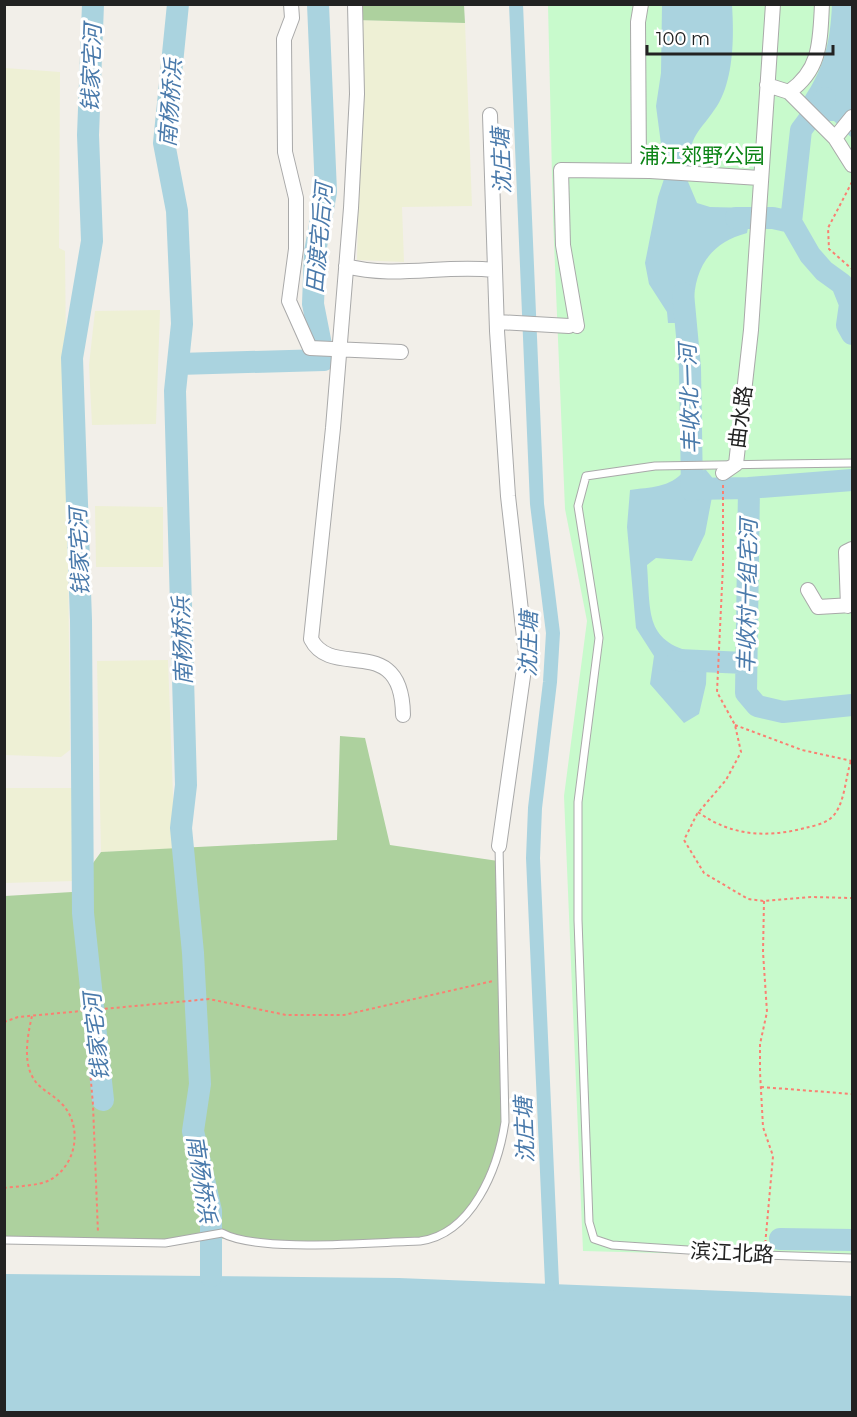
<svg xmlns="http://www.w3.org/2000/svg" width="857" height="1417" font-family="Montserrat,'Noto Sans SC',sans-serif">
<style>
.farmland{fill:#eef0d5}
.forest{fill:#add19e}
.park{fill:#c8facc}
.water{fill:#aad3df}
.lines{fill:none;stroke-linecap:round;stroke-linejoin:round}
.canal{stroke:#aad3df;stroke-width:14}
.river{stroke:#aad3df;stroke-width:22}
.service-casing{stroke:#a9a9a9;stroke-width:9}
.minor-casing{stroke:#a9a9a9;stroke-width:16}
.path{stroke:#fa8072;stroke-width:2;stroke-dasharray:3 3;stroke-linecap:butt}
.service{stroke:#fff;stroke-width:7}
.minor{stroke:#fff;stroke-width:14}
.labels{text-anchor:middle;stroke-width:6;stroke-linejoin:round;paint-order:stroke}
.park-label{font-size:21px;fill:#0c8416;stroke:#fff}
.street-label{font-size:21px;fill:#222;stroke:#fff}
.water-label{font-size:22px;font-style:italic;fill:#4a7aab;stroke:#fff}
</style>
<rect width="100%" height="100%" fill="#f2efe9"/>
<path class="farmland" d="M355 20 465 23 472 206 402 207 404 262 357 260 360 137Z
M5 68 60 72 59 248 65 251 70 750 61 757 5 755Z
M160 310 156 424 92 425 89 365 95 311Z
M95 506 163 507V567H96Z
M168 660 175 849 101 852 97 661Z
M5 788H72L75 881 5 883Z"/>
<path class="forest" d="M355 5H464L465 23 355 20Z
M340 736 365 738 390 845 498 861 503 1134 474 1204 433 1239 414 1241 261 1242 205 1237 107 1242 5 1239V896L72 892 101 852 337 840Z"/>
<path class="park" d="M548 5H852V1258L583 1251 564 796 587 621 565 509 553 218Z"/>
<path class="water" d="M662 5H732C734 35 734 79 717 106 700 132 689 134 689 168L664 167 656 106 661 73Z
M832 5H852V138L834 121H826L804 98C825 66 830 43 832 5Z
M665 176 686 177 697 203 710 207 752 208 747 233C702 245 690 279 695 323H668L667 312 649 284 645 263 658 197Z
M706 470 715 481 705 534 692 561 656 558 647 565C651 618 644 645 707 655L706 684 699 714 684 723 650 684 654 656 636 628 627 527 630 490C650 487 670 488 684 471Z
M5 1274 399 1278 852 1296V1412H5Z"/>
<g class="lines">
<path class="canal" d="M516 4 537 504 553 633 550 682 535 808 533 858 552 1284"/>
<path class="river" d="M93 4 88 135 92 241 72 358 81 620 83 913 103 1100
M178 4 164 143 177 211 182 324 175 391 186 785 181 828 193 953 200 1084 193 1131 211 1211V1276
M825 98 801 130 791 222 810 255 824 271 842 284 850 304 847 325 852 334
M736 218H773L791 222
M683 293 690 368 692 491
M178 364 324 360 313 304 315 252 326 192 318 4
M852 480 749 488 746 693 757 706 783 712 852 705
M691 489 749 488
M678 660 745 663
M780 1239 852 1240"/>
<g class="service-casing">
<path id="service" d="M852 463 655 466 586 476 578 506 599 638 578 802V920L589 1222 594 1239 612 1245 764 1255 852 1258
M4 1240 165 1243 222 1233C258 1253 375 1242 420 1241 472 1234 498 1169 505 1122L499 846"/>
</g>
<g class="minor-casing">
<path id="minor" d="M291 4 292 18 284 39 285 152 296 198V249L289 301 310 348 401 352
M355 4 357 94 351 208 333 428 311 639C332 681 402 631 403 715
M767 85 789 92 835 138 852 165
M789 92C821 69 820 42 822 4
M490 115 497 331 508 496 526 655 499 846
M835 138 852 117
M639 171 638 22 641 4
M346 266C395 279 445 264 494 270
M498 322 569 326
M577 326 563 245 561 170 650 171 760 178
M723 473 736 464 751 330 773 4
M808 590 818 607 852 605
M848 606 846 552 852 549"/>
</g>
<path class="path" d="M852 182 828 228 829 249 852 269
M723 485V565L717 692 735 725 741 752 726 780 697 814 684 840 704 873 748 899 764 901 811 897 852 898
M735 725 802 750 852 761
M698 812C731 836 766 838 805 828 813 826 824 824 831 818 845 806 845 778 851 761
M764 901 763 952 767 1012 760 1044V1072L763 1127 773 1156 765 1246
M85 1012 93 1105 98 1233
M4 1022 18 1017 209 999 286 1015H344L493 981
M761 1087 852 1094
M4 1188C18 1186 38 1186 50 1180 77 1165 83 1126 62 1104 52 1093 39 1090 32 1076 23 1059 28 1033 32 1016"/>
<use href="#service" class="service"/>
<use href="#minor" class="minor"/>
</g>
<g class="labels">
<g class="park-label">
<text x="702" y="163">浦江郊野公园</text>
</g>
<g class="street-label">
<text transform="translate(741 417) rotate(-83)" y="7">曲水路</text>
<text transform="translate(732 1253) rotate(3)" y="7">滨江北路</text>
</g>
<g class="water-label">
<text transform="translate(91 68) rotate(-88)" y="8">钱家宅河</text>
<text transform="translate(170 103) rotate(-86)" y="8">南杨桥浜</text>
<text transform="translate(501 161) rotate(-92)" y="8">沈庄塘</text>
<text transform="translate(319 238) rotate(-85)" y="8">田渡宅后河</text>
<text transform="translate(689 399) rotate(-92)" y="8">丰收北一河</text>
<text transform="translate(79 552) rotate(-92)" y="8">钱家宅河</text>
<text transform="translate(747 596) rotate(-89)" y="8">丰收村十组宅河</text>
<text transform="translate(182 641) rotate(-92)" y="8">南杨桥浜</text>
<text transform="translate(528 644) rotate(-89)" y="8">沈庄塘</text>
<text transform="translate(96 1037) rotate(-96)" y="8">钱家宅河</text>
<text transform="translate(524 1130) rotate(-92)" y="8">沈庄塘</text>
<text transform="translate(202 1179) rotate(81)" y="8">南杨桥浜</text>
</g>
</g>
<rect width="857" height="1417" fill="none" stroke="#222222" stroke-width="12"/>
<path d="M647 45v9h186v-9" fill="none" stroke="#222222" stroke-width="3"/>
<text x="656" y="45" font-size="18" fill="#222222" stroke="#ffffff" stroke-width="4.5" paint-order="stroke">100 m</text>
</svg>
